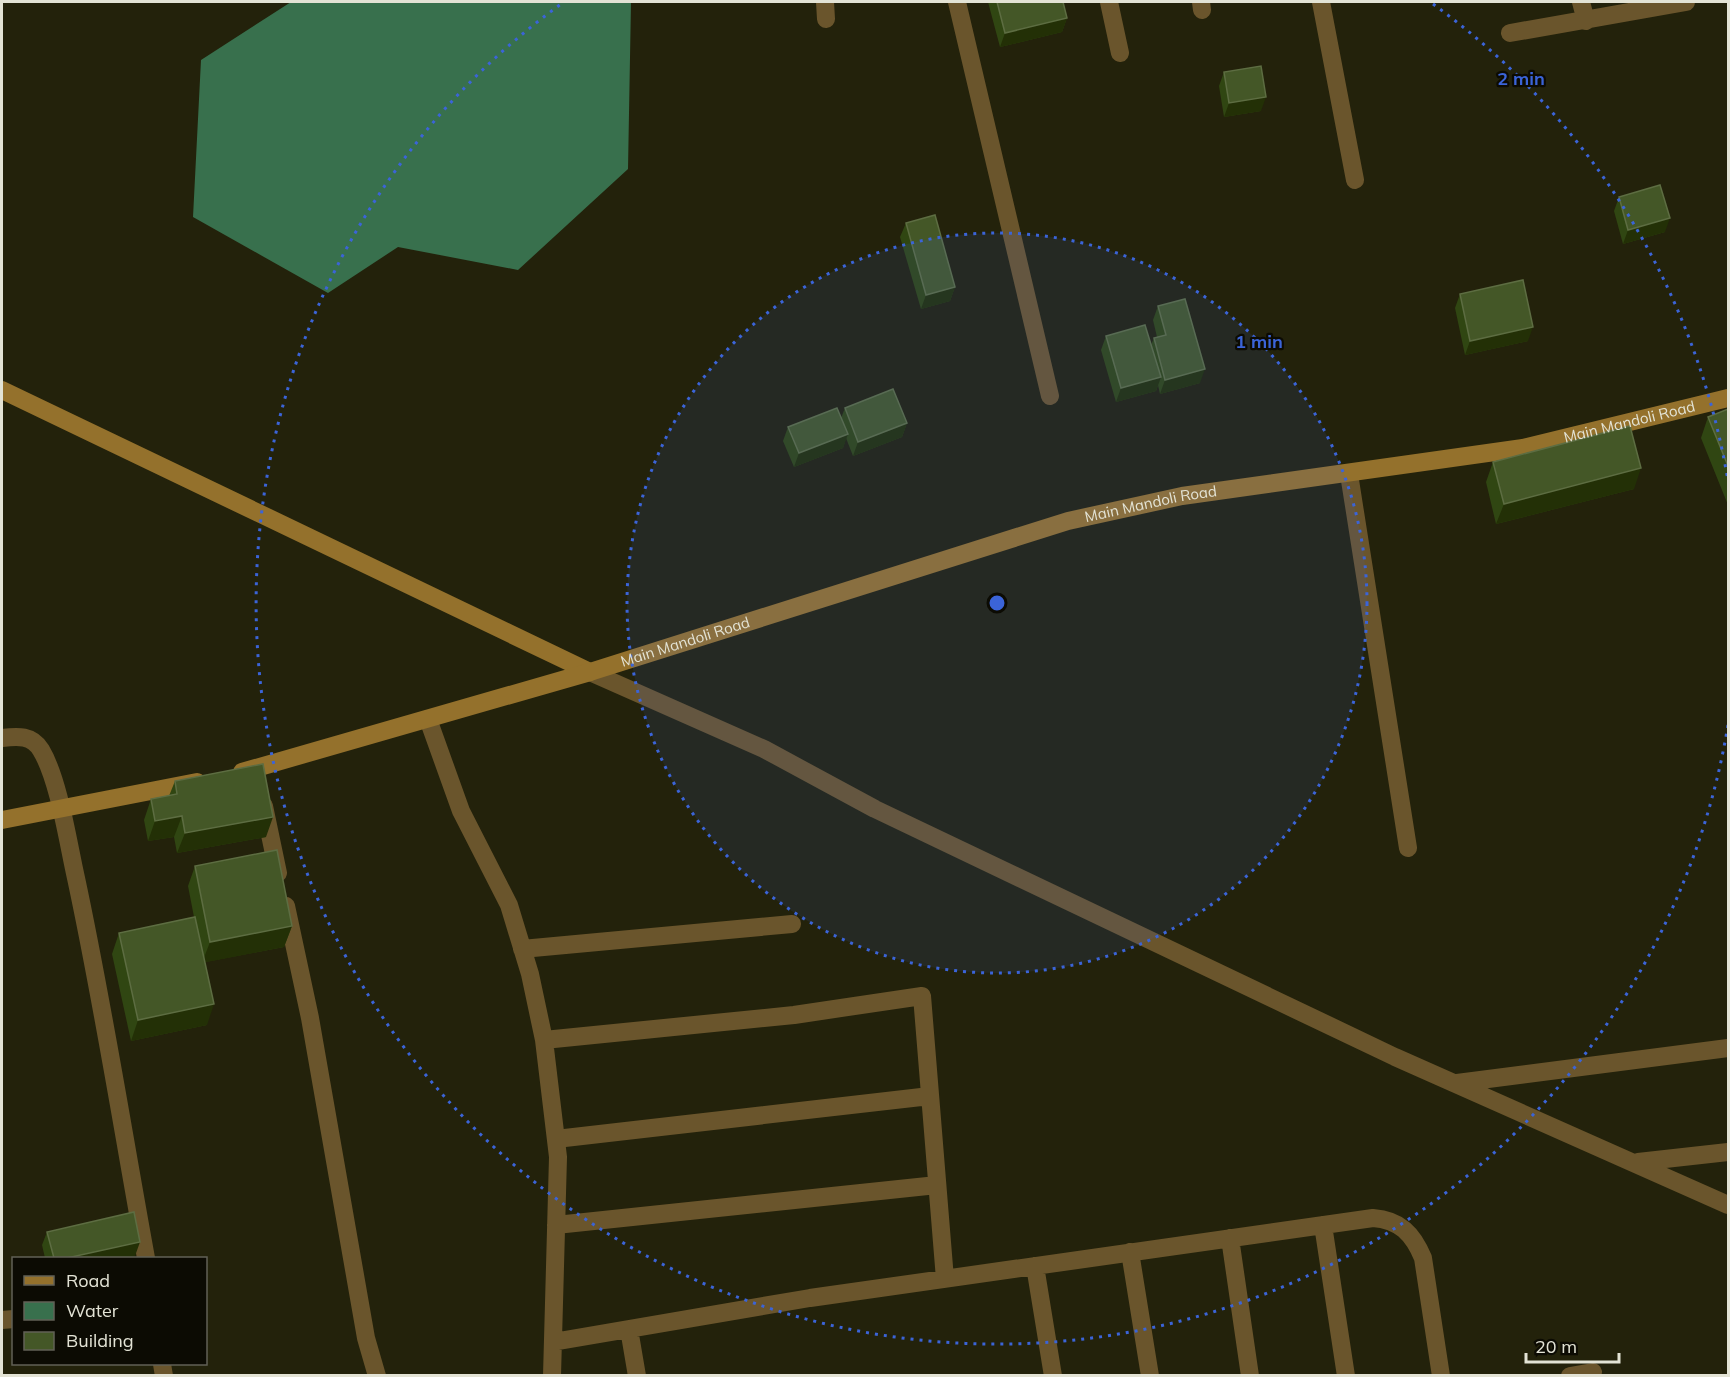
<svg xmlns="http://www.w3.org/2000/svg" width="1730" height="1377" font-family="Mulish,sans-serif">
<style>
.water{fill:#38704d}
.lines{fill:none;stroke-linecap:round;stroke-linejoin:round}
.street{stroke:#6a552c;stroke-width:18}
.secondary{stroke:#94712c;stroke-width:18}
.wall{fill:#304612}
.shaded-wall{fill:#233006}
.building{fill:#445727;stroke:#5d6d42;stroke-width:1.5}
.ring{fill:none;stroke:#3b64d8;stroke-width:3;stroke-dasharray:3 6}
.labels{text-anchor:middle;stroke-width:4.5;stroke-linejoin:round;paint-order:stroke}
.street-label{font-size:15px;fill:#e3e3d5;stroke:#0c0b03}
.centre{fill:#3b64d8;stroke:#0c0b03;stroke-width:3}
.ring-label{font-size:18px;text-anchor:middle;font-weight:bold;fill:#3b64d8;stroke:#0c0b03;stroke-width:4.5;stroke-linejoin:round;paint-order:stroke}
</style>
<rect width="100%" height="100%" fill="#23220b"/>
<path class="water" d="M291 2H631L628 169 518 270 398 247 328 293 193 217 201 60Z"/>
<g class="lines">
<path class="street" d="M825 2 826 19
M957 2 1050 396
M1109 2 1120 53
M1201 2 1202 10
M1321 2 1355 180
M1581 2 1586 21
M1510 33 1686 2
M1349 474 1408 848
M590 672 764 749 875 809 1395 1057 1728 1205
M428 719 461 811 509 905 530 974 544 1040 558 1157 552 1376
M2 738C18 736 32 735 41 750 59 780 68 843 76 878 103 1004 123 1132 146 1258
M264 806 278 873
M286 906 310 1018 366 1338 377 1376
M522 949 792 924
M544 1040 794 1015 922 996 945 1279
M1457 1083 1728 1048
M556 1139 930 1096
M1638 1162 1728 1152
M556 1225 937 1185
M1323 1225 1346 1376
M1230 1238 1250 1376
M1130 1252 1150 1376
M1035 1266 1053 1376
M2 1320 14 1319
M629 1329 637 1376
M553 1342 810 1298 1373 1218C1400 1220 1413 1234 1423 1258L1441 1376
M162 1364 164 1376
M1570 1376 1593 1372"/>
<g class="secondary">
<path d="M2 390 590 672"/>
<path id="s1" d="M242 772 590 672 1068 521 1182 496 1523 448 1728 398"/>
<path d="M2 820 197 782"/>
</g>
</g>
<path class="wall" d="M988 2H1063L1067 18 1062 32 1000 47Z
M1224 72 1261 111 1224 117 1219 86Z
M1619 197 1665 232 1623 244 1614 211Z
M906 223 955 287 950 301 921 309 900 237Z
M1460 294 1528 341 1465 355 1455 308Z
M1158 306 1200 383 1160 394 1158 385 1156 391 1116 402 1101 350 1106 336 1151 345 1154 338 1157 337 1153 320Z
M845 408 907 423 902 437 853 456 846 438 843 448 794 467 783 441 788 427 841 418Z
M1728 409V505L1701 438 1708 417Z
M1493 462 1634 489 1496 524 1486 482Z
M175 781 266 837 177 853 174 837 148 841 144 820 151 799 169 796Z
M195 866 292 926 284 947 205 962 207 1025 131 1041 112 954 119 933 194 917 188 886Z
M47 1232 135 1256 124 1258H45L42 1245Z"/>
<path class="shaded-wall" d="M1067 18 1062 32 1000 47 1005 33Z
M1266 97 1261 111 1224 117 1229 103Z
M1670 218 1665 232 1623 244 1628 230Z
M955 287 950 301 921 309 926 295Z
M1533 327 1528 341 1465 355 1470 341Z
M1205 369 1200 383 1160 394 1165 380Z
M1161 377 1156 391 1116 402 1121 388Z
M907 423 902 437 853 456 858 442Z
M848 434 843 448 794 467 799 453Z
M1641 468 1634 489 1496 524 1504 504Z
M182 816 174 837 148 841 155 821Z
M273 817 266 837 177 853 185 833Z
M292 926 284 947 202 963 210 942Z
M214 1004 207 1025 131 1041 138 1020Z
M140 1242 135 1256 124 1258H67Z"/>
<path class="building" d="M997 2H1063L1067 18 1005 33Z
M1261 66 1266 97 1229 103 1224 72Z
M1660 185 1670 218 1628 230 1619 197Z
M935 215 955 287 926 295 906 223Z
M1523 280 1533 327 1470 341 1460 294Z
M1185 299 1205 369 1165 380 1154 338 1166 335 1158 306Z
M1145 325 1161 377 1121 388 1106 336Z
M893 389 907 423 858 442 845 408Z
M837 408 848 434 799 453 788 427Z
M1728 409V466L1708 417Z
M1630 426 1641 468 1504 504 1493 462Z
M263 764 273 817 185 833 182 816 155 821 151 799 177 794 175 781Z
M277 850 292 926 210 942 195 866Z
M195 917 214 1004 138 1020 119 933Z
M134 1212 140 1242 67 1258H54L47 1232Z"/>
<circle cx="997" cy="603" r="370" fill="#3b64d8" fill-opacity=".12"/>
<g class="ring">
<circle cx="997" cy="603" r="370"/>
<path d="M1728 725A741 741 0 1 1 561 4M1433 4A741 741 0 0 1 1728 481"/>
</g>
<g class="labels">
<g class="street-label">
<text dy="5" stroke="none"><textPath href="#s1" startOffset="1434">Main Mandoli Road</textPath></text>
<text dy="5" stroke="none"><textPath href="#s1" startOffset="948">Main Mandoli Road</textPath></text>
<text dy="5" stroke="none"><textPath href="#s1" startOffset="462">Main Mandoli Road</textPath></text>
</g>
</g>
<circle cx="997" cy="603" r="9" class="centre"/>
<g class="ring-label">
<text x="1521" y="85">2 min</text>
<text x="1259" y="348">1 min</text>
</g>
<rect width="1730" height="1377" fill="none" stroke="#e3e3d5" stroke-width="6"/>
<rect x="12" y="1257" width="195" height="108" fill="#0c0b03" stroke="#626157" stroke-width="1.5"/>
<rect x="24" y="1276" width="30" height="9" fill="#94712c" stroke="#626157" stroke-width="1.5"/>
<text x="66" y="1287" font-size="18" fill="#e3e3d5">Road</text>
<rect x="24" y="1302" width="30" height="18" fill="#38704d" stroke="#626157" stroke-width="1.5"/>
<text x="66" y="1317" font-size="18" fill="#e3e3d5">Water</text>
<rect x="24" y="1332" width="30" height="18" fill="#445727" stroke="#626157" stroke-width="1.5"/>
<text x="66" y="1347" font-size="18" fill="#e3e3d5">Building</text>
<path d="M1526 1353v9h93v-9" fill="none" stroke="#e3e3d5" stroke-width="3"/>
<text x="1535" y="1353" font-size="18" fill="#e3e3d5" stroke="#0c0b03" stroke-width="4.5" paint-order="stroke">20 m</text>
</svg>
